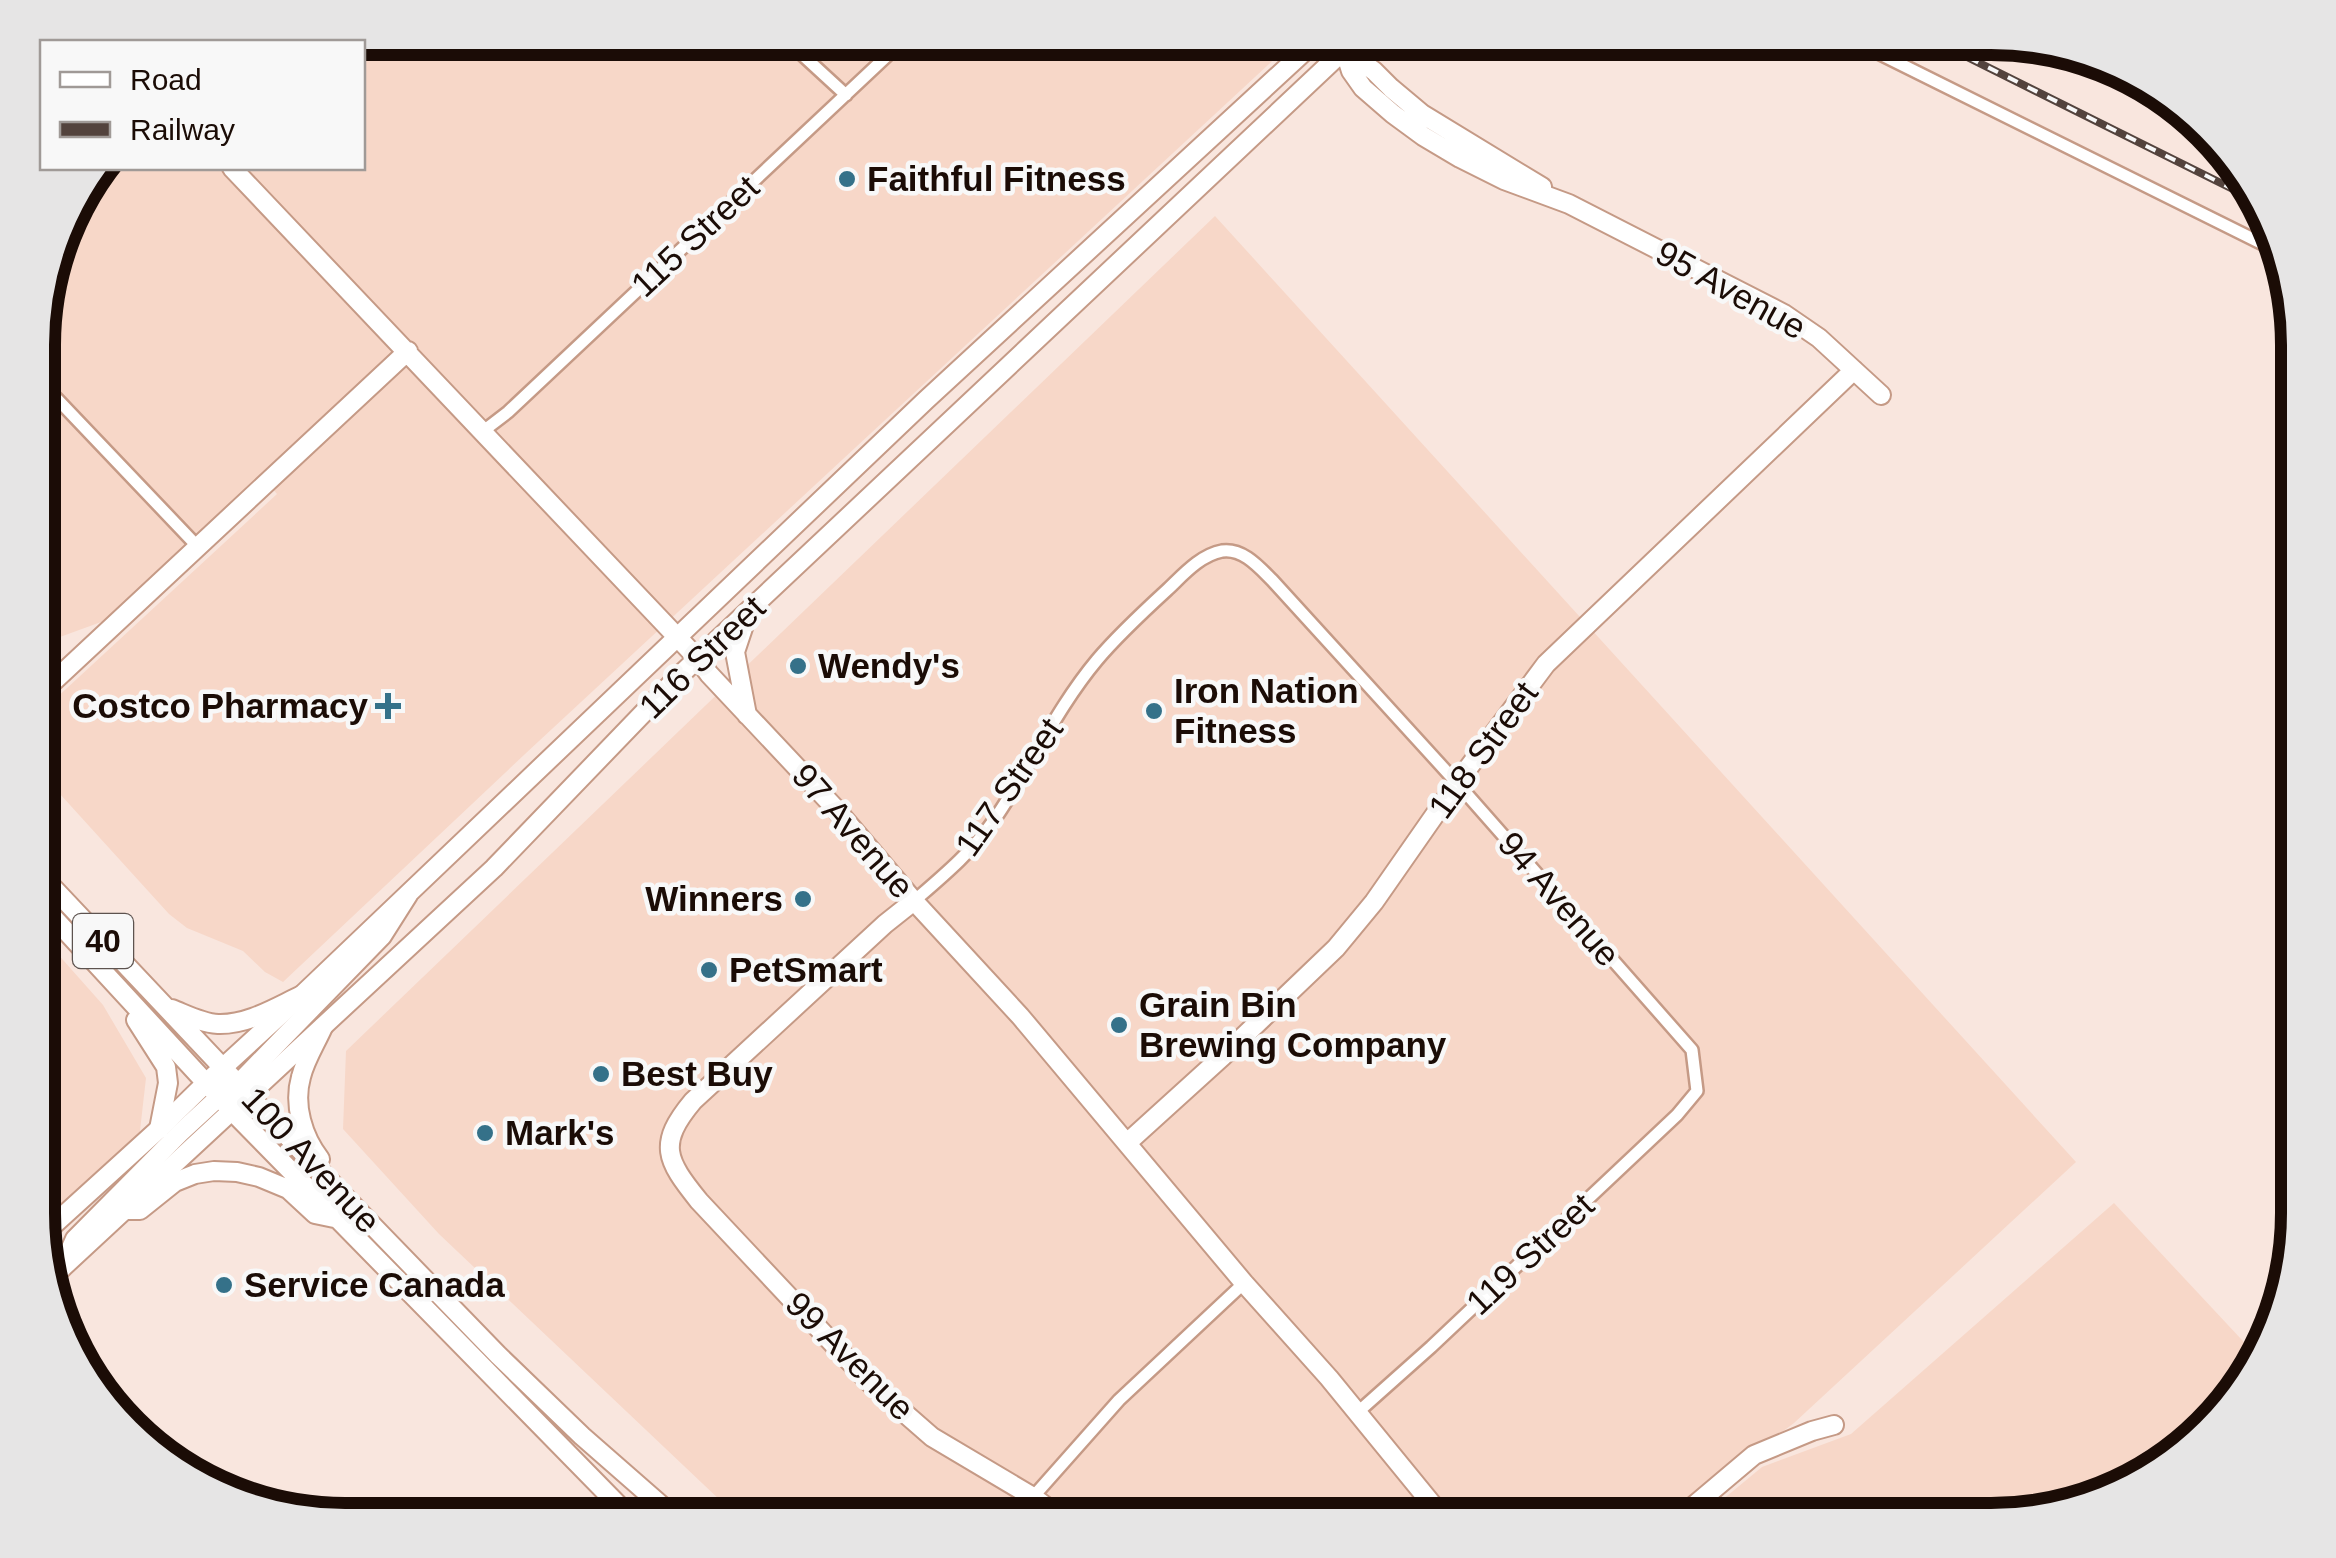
<svg xmlns="http://www.w3.org/2000/svg" width="2336" height="1558" font-family="Helvetica,sans-serif">
<style>
.built{fill:#f7d7c8}
.lines{fill:none;stroke-linecap:round;stroke-linejoin:round}
.street-casing{stroke:#c59a86;stroke-width:16}
.secondary-casing{stroke:#c59a86;stroke-width:22}
.primary-casing{stroke:#c59a86;stroke-width:22}
.street{stroke:#fff;stroke-width:11}
.secondary{stroke:#fff;stroke-width:18}
.primary{stroke:#fff;stroke-width:18}
.rail-casing{stroke:#53433d;stroke-width:8}
.rail{stroke:#f8f8f8;stroke-width:4;stroke-dasharray:11;stroke-linecap:butt}
.poi-dot{fill:#357189;stroke:#f8f8f8;stroke-width:4}
.labels{text-anchor:middle;stroke-width:9;stroke-linejoin:round;paint-order:stroke}
.shield{fill:#f8f8f8;stroke:#5d534f;stroke-width:2.5}
.shield-label{font-size:32px;font-weight:bold;fill:#1b0c06}
.poi-label{font-size:35px;font-weight:bold;fill:#1b0c06;stroke:#f8f8f8;text-anchor:start}
.street-label{font-size:35px;fill:#1b0c06;stroke:#f8f8f8}
.rim{fill:none;stroke:#1b0c06;stroke-width:12}
</style>
<rect width="100%" height="100%" fill="#f9e6de"/>
<path class="built" d="M345 38H1297L525 754 283 982 265 972 243 951 187 928 169 914 40 772V713L277 494 261 475 112 618 60 637 40 655V305L69 208 101 168H362V42H319Z
M1215 216 2076 1162 1794 1423 1665 1520H741L439 1234 343 1129 346 1051Z
M40 934 103 1005 146 1078 138 1148 40 1237Z
M2114 1203 2256 1355 2246 1384 2144 1480 2011 1520H1698L1762 1467 1851 1434Z"/>
<g class="lines">
<g class="street-casing">
<path id="street" d="M784 38 846 95
M1848 38 2275 250
M40 381 198 547
M482 432 508 412 906 38
M914 901C943 876 972 852 994 820 1030 768 1056 709 1097 660 1118 635 1143 612 1167 590 1182 576 1200 555 1222 551 1243 548 1259 567 1272 580L1457 783 1692 1050 1697 1091 1677 1115 1431 1347 1358 1412
M1033 1497 1119 1400 1244 1283"/>
</g>
<g class="secondary-casing">
<path id="secondary" d="M1332 38 1344 49 1374 71 1391 88 1422 114 1542 187
M1344 49 1351 71 1363 88 1393 114 1423 136 1460 158 1504 180 1569 204 1784 314 1819 338 1881 395
M232 168 698 659 709 674 834 807 914 901 1020 1016 1244 1283 1329 1378 1445 1520
M746 619 735 652 747 715
M40 694 408 351
M914 901 885 924 693 1101C657 1144 666 1160 699 1201L869 1382 932 1437 1033 1497 1064 1520
M1127 1143 1223 1056 1336 948 1374 902 1457 783 1546 664 1854 370
M40 1237 159 1129 206 1083 302 995 926 400 1319 38
M49 1280 494 868 678 677 1357 38
M1677 1520 1754 1455 1812 1431 1834 1425"/>
</g>
<g class="primary-casing">
<path id="primary" d="M40 874 341 1193 498 1355 582 1436 678 1520
M40 903 231 1110 633 1520
M172 1009C187 1015 202 1023 218 1024 248 1025 276 1007 302 995
M136 1020 166 1067 168 1083 159 1129
M236 1094 239 1083 382 936 408 895
M320 1159C303 1137 293 1105 301 1077 305 1060 316 1043 323 1027
M125 1210H140L175 1182 195 1174 214 1171 237 1172 259 1177 288 1189 315 1214 339 1219
M62 1268 75 1239 180 1133 219 1097 221 1087"/>
</g>
<use href="#street" class="street"/>
<use href="#secondary" class="secondary"/>
<use href="#primary" class="primary"/>
<g class="rail-casing">
<path id="rail" d="M1929 38 2261 203"/>
</g>
<use href="#rail" class="rail"/>
</g>
<g class="poi-dot">
<circle cx="847" cy="179" r="10"/>
<circle cx="798" cy="666" r="10"/>
<path d="M383 691h10v10h10v10h-10v10h-10v-10h-10v-10h10z"/>
<circle cx="1154" cy="711" r="10"/>
<circle cx="803" cy="899" r="10"/>
<circle cx="709" cy="970" r="10"/>
<circle cx="1119" cy="1025" r="10"/>
<circle cx="601" cy="1074" r="10"/>
<circle cx="485" cy="1133" r="10"/>
<circle cx="224" cy="1285" r="10"/>
</g>
<g class="labels">
<rect class="shield" x="73" y="914" width="60" height="54" rx="8"/>
<g class="shield-label">
<text x="103" y="952">40</text>
</g>
<g class="poi-label">
<text x="867" y="191">Faithful Fitness</text>
<text x="818" y="678">Wendy's</text>
<text x="1174" y="703">Iron Nation<tspan x="1174" dy="40">Fitness</tspan></text>
<text x="368" y="718" text-anchor="end">Costco Pharmacy</text>
<text x="783" y="911" text-anchor="end">Winners</text>
<text x="729" y="982">PetSmart</text>
<text x="1139" y="1017">Grain Bin<tspan x="1139" dy="40">Brewing Company</tspan></text>
<text x="621" y="1086">Best Buy</text>
<text x="505" y="1145">Mark's</text>
<text x="244" y="1297">Service Canada</text>
</g>
<g class="street-label">
<text transform="translate(695 236) rotate(-43)" y="12">115 Street</text>
<text transform="translate(1731 290) rotate(29)" y="12">95 Avenue</text>
<text transform="translate(702 657) rotate(-44)" y="12">116 Street</text>
<text transform="translate(1483 750) rotate(-54)" y="12">118 Street</text>
<text transform="translate(1009 787) rotate(-55)" y="12">117 Street</text>
<text transform="translate(853 831) rotate(49)" y="12">97 Avenue</text>
<text transform="translate(1559 899) rotate(49)" y="12">94 Avenue</text>
<text transform="translate(311 1160) rotate(47)" y="12">100 Avenue</text>
<text transform="translate(1530 1254) rotate(-43)" y="12">119 Street</text>
<text transform="translate(850 1356) rotate(45)" y="12">99 Avenue</text>
</g>
</g>
<path d="M0 0H2336V1558H0ZM345 55H1991A290 290 0 0 1 2281 345V1213A290 290 0 0 1 1991 1503H345A290 290 0 0 1 55 1213V345A290 290 0 0 1 345 55Z" fill="#e6e5e5" fill-rule="evenodd"/>
<path class="rim" d="M345 55H1991A290 290 0 0 1 2281 345V1213A290 290 0 0 1 1991 1503H345A290 290 0 0 1 55 1213V345A290 290 0 0 1 345 55Z"/>
<rect x="40" y="40" width="325" height="130" fill="#f8f8f8" stroke="#a09a97" stroke-width="2.5"/>
<rect x="60" y="72" width="50" height="15" fill="#ffffff" stroke="#a09a97" stroke-width="2.5"/>
<text x="130" y="90" font-size="30" fill="#1b0c06">Road</text>
<rect x="60" y="122" width="50" height="15" fill="#53433d" stroke="#a09a97" stroke-width="2.5"/>
<text x="130" y="140" font-size="30" fill="#1b0c06">Railway</text>
</svg>
